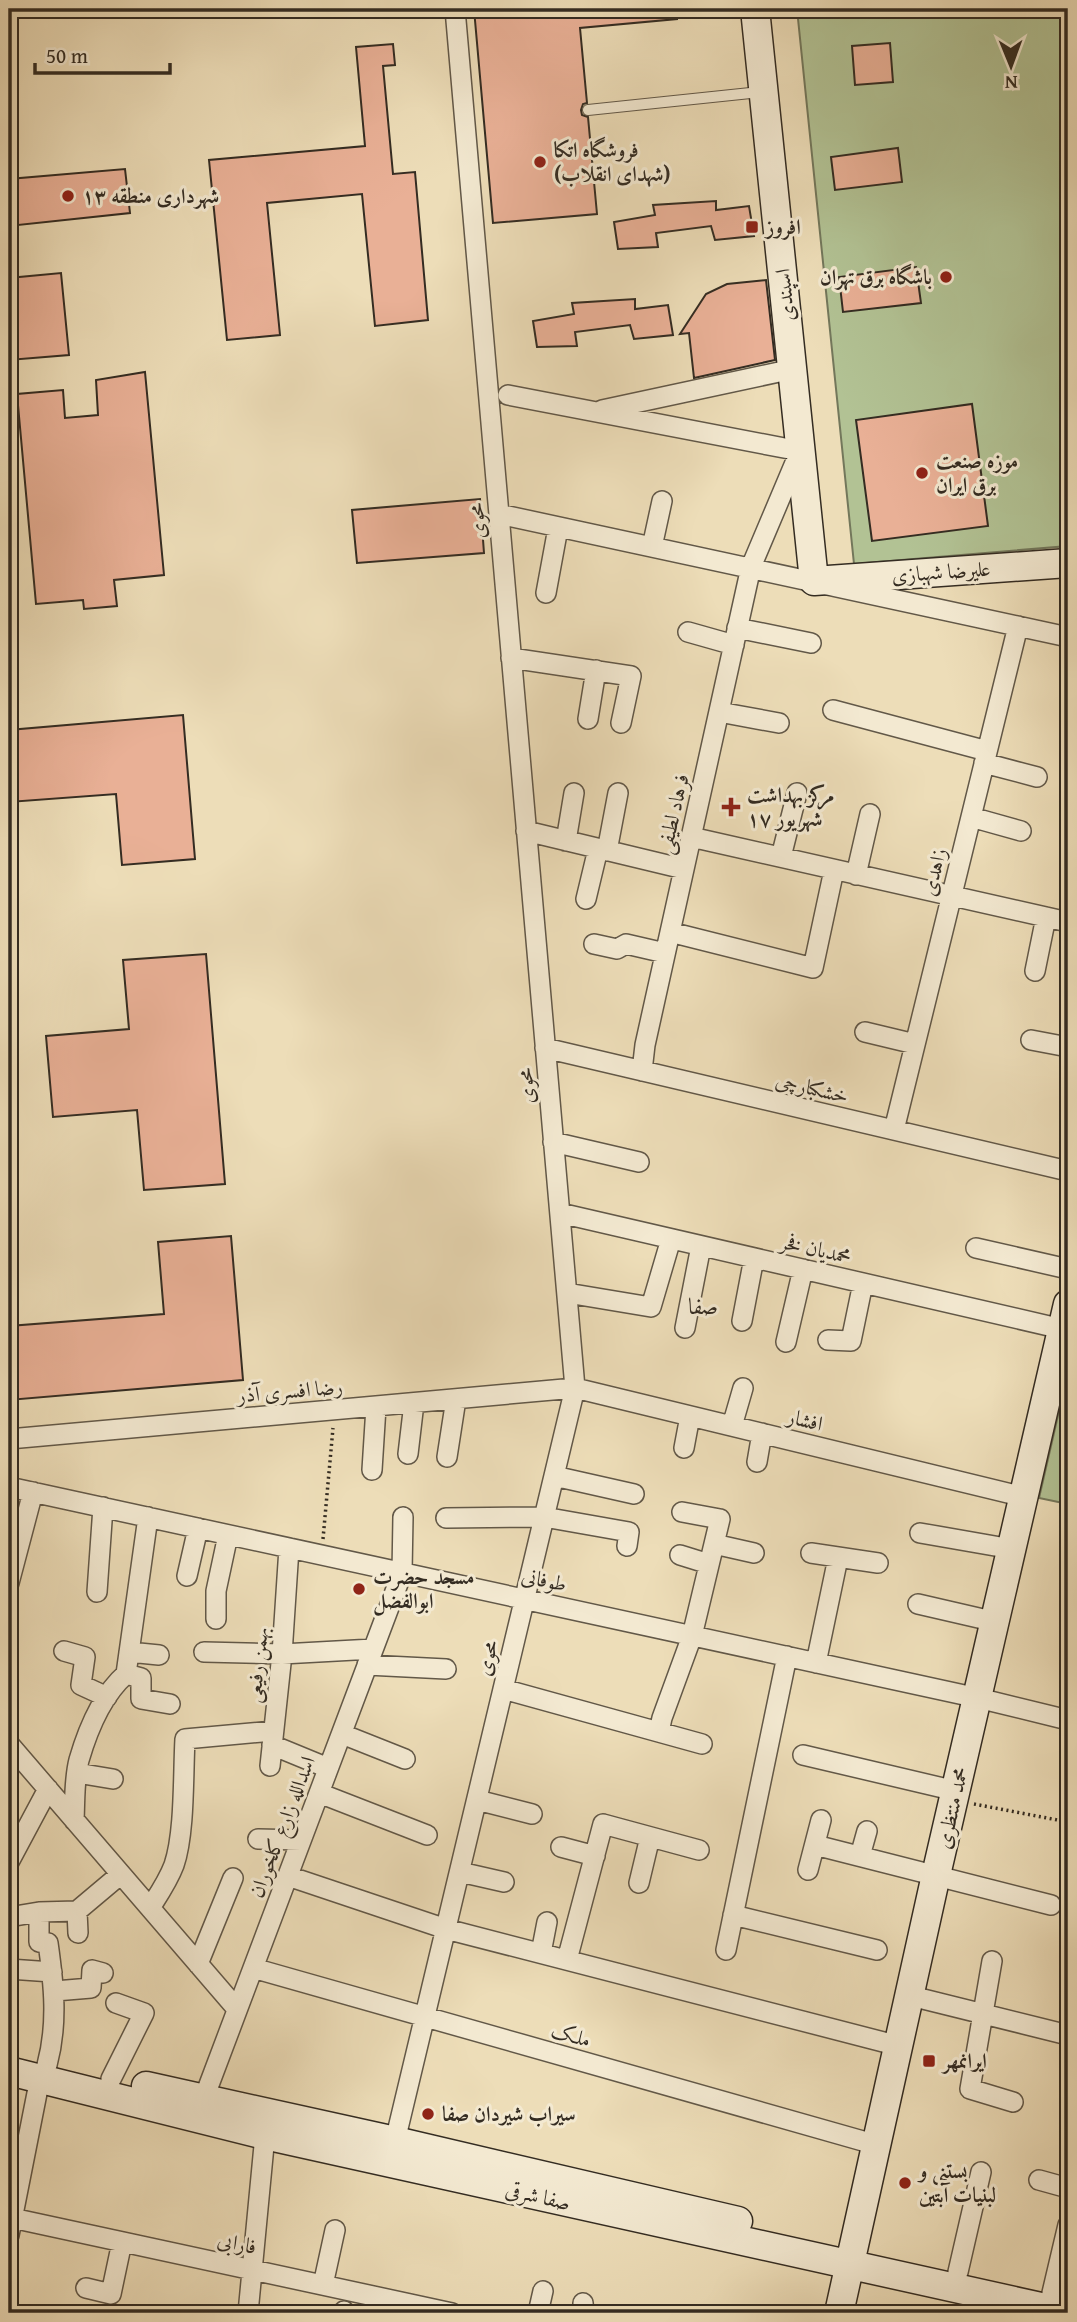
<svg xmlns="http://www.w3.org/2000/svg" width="1077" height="2322" font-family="'Gentium Book Plus',Amiri,serif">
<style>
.green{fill:#b2c294;stroke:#73775b;stroke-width:2}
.building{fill:#e9b096;stroke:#342c22;stroke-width:2}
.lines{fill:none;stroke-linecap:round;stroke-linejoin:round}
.service-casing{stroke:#625848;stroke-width:12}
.minor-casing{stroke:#625848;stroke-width:22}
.secondary-casing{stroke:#342c22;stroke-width:31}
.path{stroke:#342c22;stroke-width:3.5;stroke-dasharray:2 3.5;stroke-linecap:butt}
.service{stroke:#f3e9d1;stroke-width:10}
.minor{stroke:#f3e9d1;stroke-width:19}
.secondary{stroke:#f3e9d1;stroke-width:28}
.poi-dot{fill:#8f2418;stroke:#f3e9d1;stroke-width:2.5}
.labels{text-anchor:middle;stroke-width:6;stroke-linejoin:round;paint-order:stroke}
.poi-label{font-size:21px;font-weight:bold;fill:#342c22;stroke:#f3e9d1;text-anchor:start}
.street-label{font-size:21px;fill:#342c22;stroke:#f3e9d1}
.neighbourhood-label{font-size:23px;fill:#342c22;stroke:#f3e9d1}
</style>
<rect width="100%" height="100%" fill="#edddb8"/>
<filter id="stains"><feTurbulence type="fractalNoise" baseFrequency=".00286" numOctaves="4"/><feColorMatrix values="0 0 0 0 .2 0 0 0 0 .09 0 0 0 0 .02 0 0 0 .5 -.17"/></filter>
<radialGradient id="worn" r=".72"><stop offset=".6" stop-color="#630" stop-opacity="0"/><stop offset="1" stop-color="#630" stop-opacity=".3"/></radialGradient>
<path class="green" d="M797 9H1068V546L854 564Z
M1068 1372V1504L1039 1498Z"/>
<path class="building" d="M474 9H676L677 19 580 28 587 103 583 104 581 110 582 115 588 117 597 214 493 223Z
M890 43 893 82 855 85 852 46Z
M393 44 395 65 383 66 393 174 415 172 428 320 375 326 362 194 267 203 280 335 227 340 209 160 365 146 356 47Z
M898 148 902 182 835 190 831 157Z
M125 169 130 213 9 226V179Z
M716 201V210L749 206 754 236 715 240 711 226 656 233 658 247 618 249 614 222 655 215 653 205Z
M916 267 921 303 843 312 839 277Z
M61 273 69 355 9 360V278Z
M766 280 775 360 694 378 689 333 680 334 706 294 727 284Z
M635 299V309L668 305 673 335 634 339 630 325 575 332 577 346 537 347 533 321 574 314 572 303Z
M145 372 164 575 114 580 117 606 84 609 83 600 36 604 17 394 63 390 65 418 98 415 96 380Z
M972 404 988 526 872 541 856 420Z
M480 499 484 553 357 563 352 510Z
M183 715 195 859 122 865 116 794 9 802V730Z
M206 954 225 1184 144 1190 137 1110 53 1117 46 1036 129 1029 123 960Z
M231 1236 243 1380 9 1400V1326L164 1314 158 1242Z"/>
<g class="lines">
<g class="service-casing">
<path id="service" d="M588 110 760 92"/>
</g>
<g class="minor-casing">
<path id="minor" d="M508 395 800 451 751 567 645 1045 642 1071
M602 410 793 369
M499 514 1068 637
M652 547 662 501
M546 593 558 528
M737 628 811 643
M688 632 734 645
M511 658 631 676 621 723
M833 710 987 751
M719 712 779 723
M588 719 596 670
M984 763 1037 777
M971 817 1021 831
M526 831 684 869
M691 837 1068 922
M566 841 574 793
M607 851 618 793
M781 857 797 793
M856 875 870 814
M586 899 598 849
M670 932 813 968 834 870
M594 944 617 949 626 944 665 953
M1035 971 1046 917
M865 1032 915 1044
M1031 1040 1068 1047
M545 1048 1068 1171
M894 1130 1018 626
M553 1142 639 1162
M560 1213 1062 1329
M976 1248 1068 1269
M567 1293 651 1307 671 1239
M742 1321 754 1258
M685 1328 701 1246
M828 1340 851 1341 863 1283
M786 1342 803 1269
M732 1426 743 1388
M9 1439 575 1388 1024 1497
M684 1448 690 1416
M408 1454 414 1403
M447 1457 456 1399
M757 1462 762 1433
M372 1470 376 1407
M554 1476 634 1494
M9 1487 978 1698 1068 1720
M446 1518 544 1517 629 1532 627 1546
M920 1533 1012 1549
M714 1544 754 1553
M811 1553 878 1563
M680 1555 709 1564
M187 1576 198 1528
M9 1583 33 1492
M97 1592 103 1507
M918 1604 996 1622
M216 1619V1591L228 1535
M64 1651 85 1657 81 1685 107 1697
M129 1652 159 1655
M204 1652 282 1654 373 1649
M816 1663 838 1558
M367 1665 446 1669
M126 1674 141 1678V1699L170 1704
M503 1689 702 1744
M659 1732 662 1718 692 1636 720 1519 682 1512
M342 1734 405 1759
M9 1744 237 2009
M272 1745 328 1768
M803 1755 956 1791
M270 1766 282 1654 289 1548
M77 1773 113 1779
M319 1793 427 1835
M477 1800 532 1814
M74 1820C75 1800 74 1779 79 1760 88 1729 102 1695 126 1674L148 1517
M258 1839 301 1840
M815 1845 1051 1905
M561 1847 595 1856
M860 1856 867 1831
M9 1862 48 1789
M808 1870 821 1820
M460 1872 504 1882
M288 1876 446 1929 899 2046
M639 1883 650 1837
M150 1908C159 1894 168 1881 174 1865 185 1833 183 1774 185 1739L273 1731
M77 1911 78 1933
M39 1912V1942L48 1943C54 1985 58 2024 47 2065
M733 1915 877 1950
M9 1917 39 1912 77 1911 121 1874
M726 1950 787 1656
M541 1953 547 1922
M567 1960 603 1824 699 1850
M992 1961 970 2089 1013 2102
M198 1964 233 1878
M253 1968 877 2145
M9 1969 52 1972
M55 1991 91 1988 92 1970 103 1973
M911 1996 1068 2035
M111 2079 144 2013 116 2003
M204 2098 402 1573 403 1517
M395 2141 575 1388 455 9
M1039 2180 1068 2188
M12 2218 452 2313
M9 2235 40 2078
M958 2272 981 2172
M323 2285 335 2230
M86 2288 111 2294 122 2242
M1052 2293 1068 2225
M583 2303 584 2313
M248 2313 265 2135
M342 2313 344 2311
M538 2313 543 2291"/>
</g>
<g class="secondary-casing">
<path id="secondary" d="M755 9 814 581 1068 563
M9 2071 265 2135 1068 2313
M146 2086 395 2141 738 2221
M839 2313 936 1875 1068 1304"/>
</g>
<path class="path" d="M323 1539 333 1428
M974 1804 1068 1822"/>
<use href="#service" class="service"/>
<use href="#minor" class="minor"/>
<use href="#secondary" class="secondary"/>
</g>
<g class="poi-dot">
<circle cx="540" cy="162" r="7"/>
<circle cx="68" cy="196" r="7"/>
<rect x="745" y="220" width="14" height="14" rx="3.5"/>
<circle cx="946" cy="277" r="7"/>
<circle cx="922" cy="473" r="7"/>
<path d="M727.5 796.5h7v7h7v7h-7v7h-7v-7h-7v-7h7z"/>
<circle cx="359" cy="1589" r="7"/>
<rect x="922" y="2054" width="14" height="14" rx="3.5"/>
<circle cx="428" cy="2114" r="7"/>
<circle cx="905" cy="2183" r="7"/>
</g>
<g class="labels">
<g class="poi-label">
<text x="554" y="157">فروشگاه اتکا<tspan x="554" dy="24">(شهدای انقلاب)</tspan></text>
<text x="82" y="203">شهرداری منطقه ۱۳</text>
<text x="766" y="234">افروز</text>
<text x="932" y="284" text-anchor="end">باشگاه برق تهران</text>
<text x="936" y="468">موزه صنعت<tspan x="936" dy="24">برق ایران</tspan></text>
<text x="747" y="802">مرکز بهداشت<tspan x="747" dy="24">۱۷ شهریور</tspan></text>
<text x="373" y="1584">مسجد حضرت<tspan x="373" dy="24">ابوالفضل</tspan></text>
<text x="943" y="2068">ایرانمهر</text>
<text x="442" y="2121">سیراب شیردان صفا</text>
<text x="919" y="2178">بستنی و<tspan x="919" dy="24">لبنیات آبتین</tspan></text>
</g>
<g class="street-label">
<text transform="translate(785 295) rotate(-96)" y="7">اسپندی</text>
<text transform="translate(477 521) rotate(-95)" y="7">محوی</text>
<text transform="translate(941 572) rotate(-4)" y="7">علیرضا شهبازی</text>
<text transform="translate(673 814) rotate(-77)" y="7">فرهاد لطیفی</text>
<text transform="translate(934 872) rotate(-76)" y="7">زاهدی</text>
<text transform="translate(526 1086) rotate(-95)" y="7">محوی</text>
<text transform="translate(812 1088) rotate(13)" y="7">خشکبارچی</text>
<text transform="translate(816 1249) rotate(13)" y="7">محمدیان فخر</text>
<text transform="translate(290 1391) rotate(-5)" y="7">رضا افسری آذر</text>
<text transform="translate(805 1420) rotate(14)" y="7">افشار</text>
<text transform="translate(544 1580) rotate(12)" y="7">طوفانی</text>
<text transform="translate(487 1658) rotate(-77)" y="7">محوی</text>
<text transform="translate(257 1665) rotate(-84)" y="7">بهمن رفیعی</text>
<text transform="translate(952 1808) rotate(-77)" y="7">محمد منتظری</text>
<text transform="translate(282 1827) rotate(-69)" y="7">اسدالله زارع کلخوران</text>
<text transform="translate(571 2035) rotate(16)" y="7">ملک</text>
<text transform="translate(538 2196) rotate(13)" y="7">صفا شرقی</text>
<text transform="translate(237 2243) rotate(12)" y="7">فارابی</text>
</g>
<g class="neighbourhood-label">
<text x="703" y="1314">صفا</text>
</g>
</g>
<rect width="1077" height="2322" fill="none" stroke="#edddb8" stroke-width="35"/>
<rect x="10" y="10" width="1056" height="2301" fill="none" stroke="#342c22" stroke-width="3.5"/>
<rect x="18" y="18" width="1042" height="2287" fill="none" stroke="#342c22" stroke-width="2"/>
<g transform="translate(1011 66) rotate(179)" stroke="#f3e9d1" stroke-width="5" paint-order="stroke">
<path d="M0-5L12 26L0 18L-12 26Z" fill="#342c22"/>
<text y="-10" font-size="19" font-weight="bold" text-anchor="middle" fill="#342c22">N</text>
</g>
<path d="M35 63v10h135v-10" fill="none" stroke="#342c22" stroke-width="3.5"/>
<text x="46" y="63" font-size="21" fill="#342c22" stroke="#f3e9d1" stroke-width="5" paint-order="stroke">50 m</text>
<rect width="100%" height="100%" filter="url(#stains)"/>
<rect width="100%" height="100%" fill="url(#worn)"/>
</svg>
